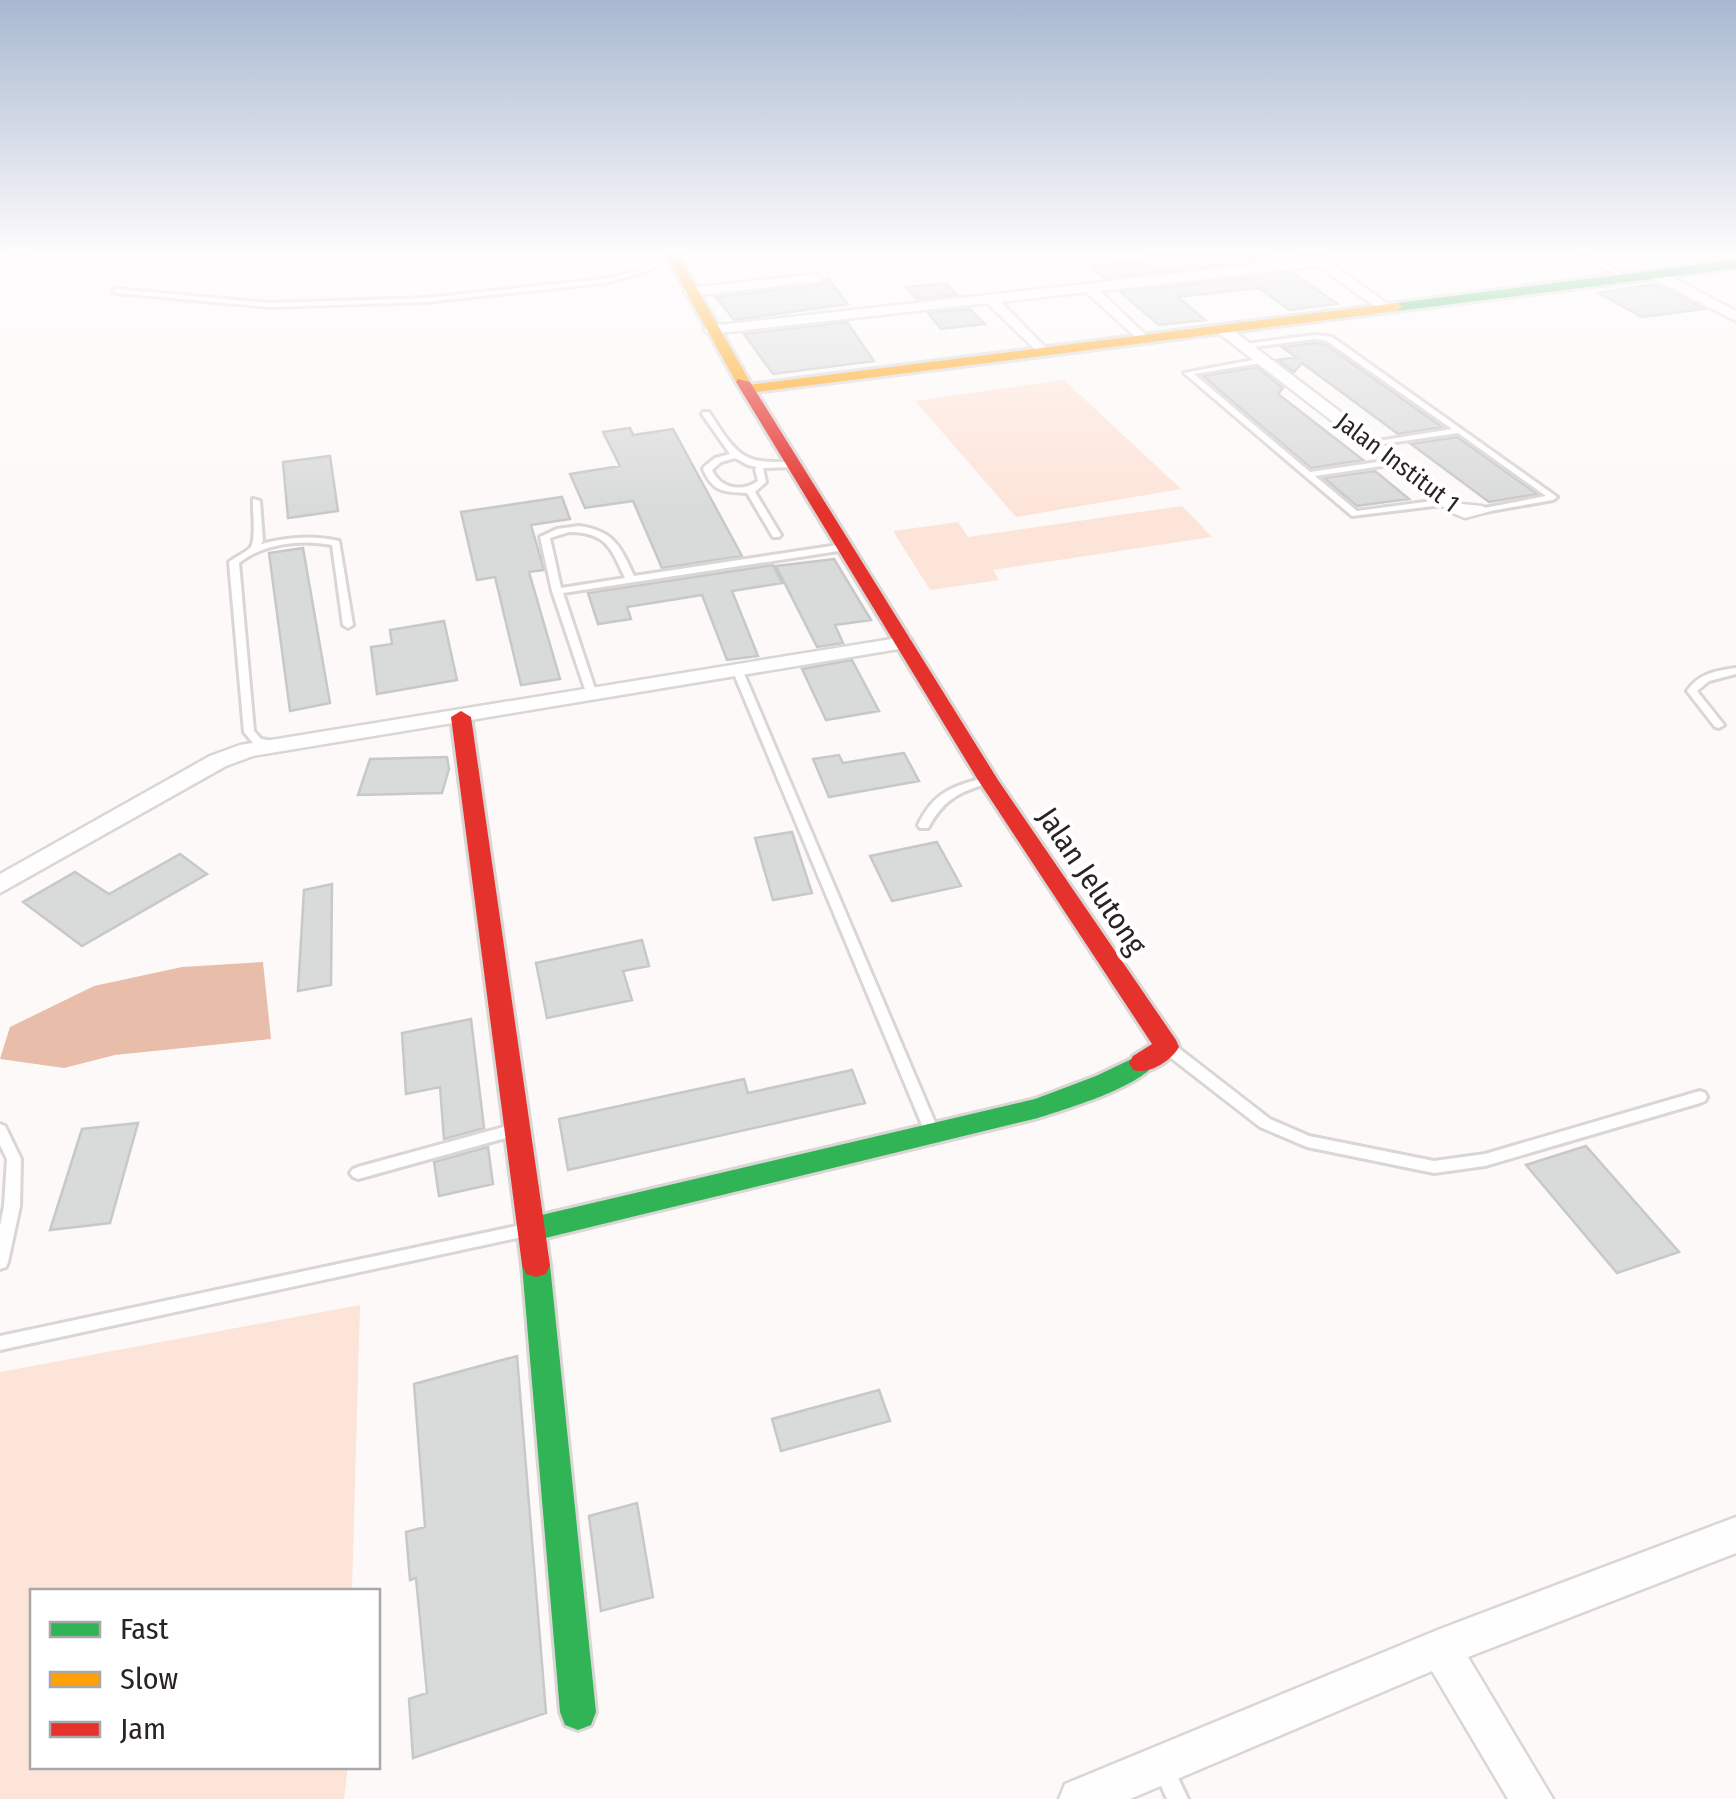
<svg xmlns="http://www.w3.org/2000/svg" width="1736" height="1799" font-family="'Fira Sans Condensed',sans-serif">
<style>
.green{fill:#fde4d9}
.water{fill:#e8beab}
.building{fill:#d9dbda;stroke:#c7c9c8;stroke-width:2.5}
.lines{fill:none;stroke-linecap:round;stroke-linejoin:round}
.lane-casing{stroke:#dad6d4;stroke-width:6}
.street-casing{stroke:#dad6d4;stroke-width:5}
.fast-casing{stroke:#dad6d4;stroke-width:6}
.slow-casing{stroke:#dad6d4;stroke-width:6}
.jam-casing{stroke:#dad6d4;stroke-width:6}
.lane{fill:#fffefe;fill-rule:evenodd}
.street{fill:#fffefe;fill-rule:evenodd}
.fast{fill:#30b455;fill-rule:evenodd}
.slow{fill:#ff9f0a;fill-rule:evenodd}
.jam{fill:#e5322d;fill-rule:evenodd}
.labels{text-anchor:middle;stroke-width:9;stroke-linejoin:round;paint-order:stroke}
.far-street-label{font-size:25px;fill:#292422;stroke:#fff}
.street-label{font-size:30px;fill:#292422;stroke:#fff}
</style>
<rect width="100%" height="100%" fill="#fcf9f8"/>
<path class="green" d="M1063 380H1064L1181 489 1016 517 915 401Z
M1182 506 1212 537 993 570 999 580 930 590 893 531 958 522 968 537Z
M360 1305 352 1591 32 1592V1766L348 1767 344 1799H0V1372Z"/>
<path class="water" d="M263 962 271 1039 115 1055 64 1068 0 1059 10 1027 94 986 182 967Z"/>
<path class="building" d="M1148 255H1268L1274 259 1104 278 1089 266 1153 259Z
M1294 273 1337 304 1289 310 1259 288 1178 297 1205 320 1159 325 1120 292Z
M828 278 848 304 734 320 716 297 821 285Z
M947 283 957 295 916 299 906 287Z
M1655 284 1704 309 1642 317 1598 293Z
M970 309 985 324 941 329 928 313Z
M847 322 874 361 773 374 744 334Z
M1315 343 1326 345 1442 427 1398 434 1302 363 1294 372 1278 360 1296 357 1282 347Z
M1257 367 1283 388 1278 394 1363 460 1311 468 1203 376Z
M630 428 633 435 673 429 742 556 662 568 633 501 585 508 570 474 620 466 603 432Z
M1457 437 1537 494 1489 502 1411 444Z
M330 456 338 511 288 518 283 462Z
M1375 471 1409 499 1357 506 1324 478Z
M562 497 570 519 531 525 544 570 529 572 560 679 521 685 495 577 477 580 461 512Z
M303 548 330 703 290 711 269 553Z
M834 559 871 620 835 625 843 643 817 647 776 566Z
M773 565 782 583 732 591 758 656 727 660 702 595 627 607 631 619 598 624 588 593Z
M444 621 457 680 377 694 371 647 392 644 390 630Z
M852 660 879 711 826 720 802 669Z
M904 753 919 781 829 797 813 759 839 755 843 763Z
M447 757 449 769 442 793 358 795 370 759Z
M792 832 812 893 773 900 755 838Z
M937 842 961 886 892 901 870 856Z
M180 854 207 874 82 946 23 902 75 872 109 894Z
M332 884 331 985 298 991 304 890Z
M642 940 649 966 623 971 632 1000 547 1018 536 963Z
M471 1019 484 1128 444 1139 440 1087 406 1094 402 1033Z
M852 1070 865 1103 568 1170 559 1119 744 1079 748 1093Z
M138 1123 110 1223 50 1230 82 1129Z
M1586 1146 1679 1252 1617 1273 1526 1165Z
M488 1147 493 1184 439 1196 434 1162Z
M517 1356 546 1713 413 1758 409 1699 427 1693 416 1578 410 1580 406 1532 425 1527 414 1384Z
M879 1390 890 1421 781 1451 772 1419Z
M637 1503 653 1597 601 1611 589 1516Z"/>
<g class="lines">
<g class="lane-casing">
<path id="lane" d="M20 255H30L0 267V263Z
M668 255 675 256 646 272 604 283 426 302 271 307 116 293 113 291 116 289 271 303 426 298 604 279 642 270Z
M1578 255H1587L1629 278 1624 279Z
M1315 335 1332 337 1557 497 1553 500 1479 513V509L1546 496 1458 433 1369 446V442H1372L1452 429 1327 341 1315 339 1246 348 1242 346 1246 344Z
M1264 358H1267V362L1194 374 1310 472 1398 459 1399 461 1395 464 1315 476 1357 511 1447 499 1451 502 1450 504 1352 516 1184 373Z
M703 412H709C737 455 742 466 796 461L800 464 796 467 763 468 766 482 755 492 781 535 779 537H773L747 493C723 492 713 492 703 469L704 467 715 458 730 454 702 414ZM735 458 748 465 757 467 755 469 758 481C741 493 720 488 712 470L721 462Z
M253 499 260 501 263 541 261 544C287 537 313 535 339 541L353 625 348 628 343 625 332 545C301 539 264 543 239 563L254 731 261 739 278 742 280 744 274 747 254 744 244 732 229 562C235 557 245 553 250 548 257 541 252 510 253 499Z
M579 526C614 531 620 546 634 576L845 544 850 547 845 550 563 593 596 692 591 695 586 692 552 591 540 537 557 529ZM569 532C606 532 611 548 625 578L561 588 550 538Z
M737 666 742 669 939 1132 937 1136 932 1138 927 1136 925 1132 732 669Z
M1736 668V674L1709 681 1697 691 1724 725 1719 728 1715 727 1687 691C1699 673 1716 671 1736 668Z
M988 777 992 778 994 780 992 782C960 792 945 797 928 828H920L918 825C934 791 954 786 988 777Z
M1167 1042 1172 1043 1270 1119 1309 1136 1434 1161 1485 1154 1700 1091 1705 1093 1707 1097 1705 1101 1700 1103 1485 1166 1434 1173 1307 1147 1260 1127 1162 1051 1160 1047 1162 1043Z
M0 1124 5 1126 21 1159 20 1206 8 1262 6 1267 0 1269V1226L4 1206 7 1159 0 1145Z
M515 1124 520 1126 522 1130 520 1134 358 1179 353 1177 350 1173 353 1169 358 1167Z
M526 1224 532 1225 534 1230 532 1235 526 1236 0 1350V1336Z
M1164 1760 1171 1763 1188 1799H1167L1154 1770 1157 1763Z"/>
</g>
<g class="street-casing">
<path id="street" d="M1304 255H1319L1392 307 1380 310 1318 266 1100 291 1145 334V340L1140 341 1086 292 1001 302 1045 347V353L1040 354 987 303 711 334 704 330 711 326 1308 259Z
M1650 271H1660L1736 311V321L1650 277Z
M816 274 823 278 821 281 691 296 684 292 691 288Z
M1217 326H1227L1462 504 1482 506 1491 511 1465 518 1450 512 1217 332Z
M904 637 911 639V647L253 756 226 766 0 893V874L210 756 240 745Z
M1736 1517V1553L1468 1657 1553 1799H1508L1432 1671 1130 1799H1059L1065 1784 1440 1629Z"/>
</g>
<g class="fast-casing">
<path id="fast" d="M1736 260V268L1397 311 1391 307 1397 303Z
M1142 1054 1151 1056 1155 1063C1140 1087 1066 1109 1038 1118L533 1241 523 1237 519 1229 523 1221 533 1217 1035 1099 1096 1076Z
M536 1253 546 1256 550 1265 596 1712 591 1725 578 1730 565 1725 560 1712 522 1265 526 1256Z"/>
</g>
<g class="slow-casing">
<path id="slow" d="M666 255H678L750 382 748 385 1397 303 1403 307 1397 311 748 393 736 382Z"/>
</g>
<g class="jam-casing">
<path id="jam" d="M738 379 750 382 998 780 1176 1040 1179 1047C1171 1061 1149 1075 1133 1070L1129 1063 1133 1056 1152 1044 978 780 736 382Z
M461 711 471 717 550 1265 546 1274 536 1277 526 1274 522 1265 451 717Z"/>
</g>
<use href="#lane" class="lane"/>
<use href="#street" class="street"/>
<use href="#fast" class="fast"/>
<use href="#slow" class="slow"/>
<use href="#jam" class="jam"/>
</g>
<linearGradient id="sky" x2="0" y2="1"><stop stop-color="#a8b8d0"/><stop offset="0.5" stop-color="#fefcfc"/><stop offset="1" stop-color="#fefcfc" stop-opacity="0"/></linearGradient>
<rect width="1736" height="507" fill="url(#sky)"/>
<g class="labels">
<g class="far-street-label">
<text transform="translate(1398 462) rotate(37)" y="9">Jalan Institut 1</text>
</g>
<g class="street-label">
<text transform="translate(1092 881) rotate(56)" y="10">Jalan Jelutong</text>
</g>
</g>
<rect x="30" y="1589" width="350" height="180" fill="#ffffff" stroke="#a9a7a7" stroke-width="2.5"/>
<rect x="50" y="1622" width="50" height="15" fill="#30b455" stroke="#a9a7a7" stroke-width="2.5"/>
<text x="120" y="1639" font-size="30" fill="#292422">Fast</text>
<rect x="50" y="1672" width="50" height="15" fill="#ff9f0a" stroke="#a9a7a7" stroke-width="2.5"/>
<text x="120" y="1689" font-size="30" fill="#292422">Slow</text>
<rect x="50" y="1722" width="50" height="15" fill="#e5322d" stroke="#a9a7a7" stroke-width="2.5"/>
<text x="120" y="1739" font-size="30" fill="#292422">Jam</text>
</svg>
